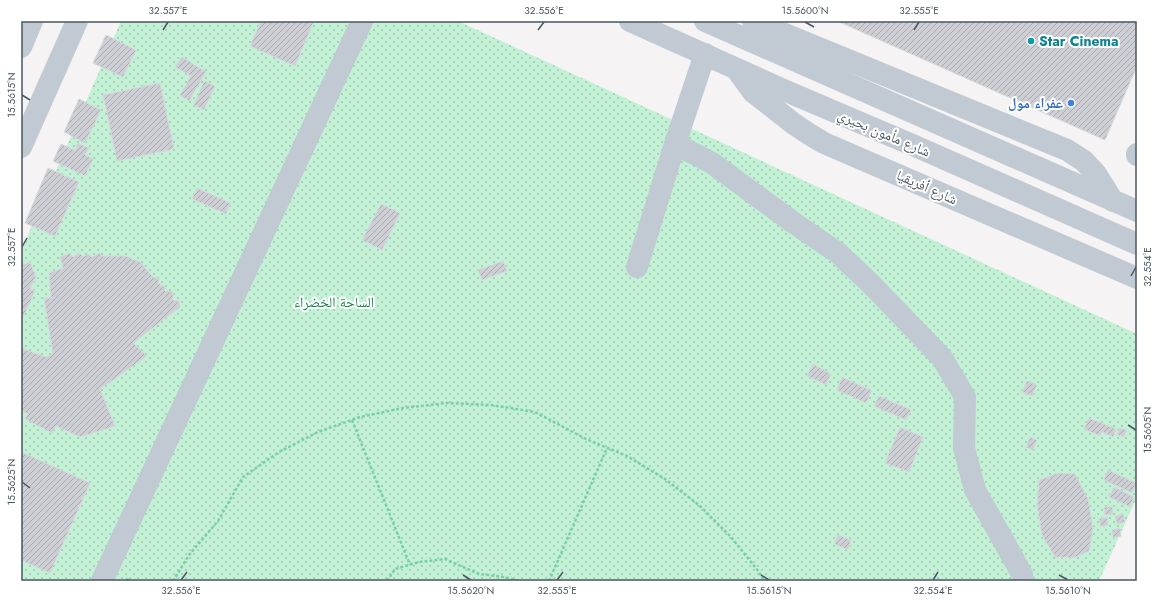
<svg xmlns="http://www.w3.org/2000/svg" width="1158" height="602" font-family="Jost,'Noto Naskh Arabic',sans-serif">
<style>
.green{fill:url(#green-dots)}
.building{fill:url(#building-hatch);stroke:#d7d9de}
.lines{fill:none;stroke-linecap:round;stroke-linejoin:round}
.path{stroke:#7ad0a6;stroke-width:2.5;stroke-dasharray:3 2;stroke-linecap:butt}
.minor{stroke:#c1cad2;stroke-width:22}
.ticks{fill:none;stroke:#4a5661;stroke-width:1.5}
.culture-dot{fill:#0f9aa8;stroke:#fff;stroke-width:1.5}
.shop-dot{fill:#3f7fe0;stroke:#fff;stroke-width:1.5}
.labels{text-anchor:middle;stroke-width:4;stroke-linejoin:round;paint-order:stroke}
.culture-label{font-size:14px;font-weight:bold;fill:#0d838f;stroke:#fff;text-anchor:start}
.shop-label{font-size:14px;font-weight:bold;fill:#366cbe;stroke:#fff;text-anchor:end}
.street-label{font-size:14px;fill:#4a5661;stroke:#fff}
.park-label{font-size:14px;fill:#17864f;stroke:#fff}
.neatline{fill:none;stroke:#4a5661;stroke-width:1.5}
.ticks-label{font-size:10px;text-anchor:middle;fill:#4a5661}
</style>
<defs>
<pattern id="green-dots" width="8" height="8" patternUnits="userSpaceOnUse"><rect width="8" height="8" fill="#c3f1d5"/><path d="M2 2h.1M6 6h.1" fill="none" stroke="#a0c6b0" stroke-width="1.8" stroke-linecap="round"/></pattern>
<pattern id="building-hatch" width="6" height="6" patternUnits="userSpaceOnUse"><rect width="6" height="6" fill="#cdcfd5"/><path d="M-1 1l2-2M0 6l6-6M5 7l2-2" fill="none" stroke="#a8abb0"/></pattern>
</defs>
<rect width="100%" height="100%" fill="#f5f3f3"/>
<path class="green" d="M121 21H458L1137 334V497L1099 581H21V251Z"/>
<path class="building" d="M261 21H314L295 66 250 46Z
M837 21H1137V66L1105 140Z
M106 35 136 50 123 77 93 63Z
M182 57 206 72 189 101 180 95 191 76 175 67Z
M204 81 215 86 204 110 194 105Z
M160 83 174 149 117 161 103 95Z
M79 99 101 110 85 143 64 132Z
M78 143 89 148 85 155 93 159 85 176 53 161 61 144 75 150Z
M48 168 79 182 55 236 25 223Z
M197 188 230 203 226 214 192 199Z
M381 204 400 213 382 250 362 240Z
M69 253 73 257 79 253 83 257 88 254 92 257 99 253 103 256H125L140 262 153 277 159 279 158 283 165 287V291L173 292V300L179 301 180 307 133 343 147 356 100 389 115 426 80 437 56 426 52 433 25 419 28 414 21 411V348L46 357 53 354 44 298H51L49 273 63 268 60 257Z
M503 261 507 271 482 280 478 270Z
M30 262 36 276 30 289 35 291 21 322V265Z
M813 364 831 374 826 385 807 376Z
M842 377 872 391 866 403 837 390Z
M1027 381 1037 385 1032 396 1022 392Z
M879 396 911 410 906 420 874 406Z
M1089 418 1116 429 1113 437 1102 432 1100 436 1084 429Z
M900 427 923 437 909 472 885 463Z
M1120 428 1127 430 1124 437 1117 435Z
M1030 437 1037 440 1033 450 1026 447Z
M21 452 90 483 50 573 21 560Z
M1108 470 1136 483 1132 493 1104 480Z
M1058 473 1075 474 1088 499 1093 529 1089 551 1073 558 1055 557 1042 535 1037 506 1039 480Z
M1114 487 1134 497 1130 507 1109 497Z
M1112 506 1113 514 1105 515 1104 507Z
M1123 514 1125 522 1117 524 1115 516Z
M1107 517 1108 525 1101 527 1099 519Z
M1120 528 1121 536 1113 538 1112 530Z
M838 535 851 540 848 550 834 544Z"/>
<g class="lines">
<path class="path" d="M352 420 410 565
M126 579 131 581
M173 581 189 555 218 521 243 477 279 452 318 432 360 417 403 408 447 403 491 405 535 412 586 439 627 456 665 479 700 506 731 537 759 572 764 581
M387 581 395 569 419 562 445 559 479 574 504 577 519 581
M549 581 607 448"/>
<path class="minor" d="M630 21 786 91 915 146 1137 244
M705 21 1137 211
M753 21 1067 150 1084 161 1096 174 1113 201
M21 47 32 21
M737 70 753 92 794 124 809 134 824 143 1137 278
M675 144 712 163 794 223 838 253 871 284 942 358 965 397 964 448 975 490 1022 574 1023 581
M21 147 77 21
M1137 154V155
M637 267 675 144 705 54
M102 581 362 21"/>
</g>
<path class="ticks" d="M805 22 814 27M163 30 168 22M538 30 544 22M914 30 919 22M22 95 30 100M22 247 27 238M1131 276 1136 267M1128 425 1136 430M22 482 30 488M463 575 471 580M761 575 769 580M1059 575 1068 580M181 580 187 572M557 580 563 572M933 580 938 572"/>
<circle class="culture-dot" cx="1031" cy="41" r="4"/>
<circle class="shop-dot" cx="1071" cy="103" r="4"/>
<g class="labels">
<g class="culture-label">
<text x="1039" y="46">Star Cinema</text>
</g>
<g class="shop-label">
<text x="1063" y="108">عفراء مول</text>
</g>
<g class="street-label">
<text transform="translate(884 133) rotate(23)" y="5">شارع مأمون بحيري</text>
<text transform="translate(927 187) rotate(24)" y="5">شارع أفريقيا</text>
</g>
<g class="park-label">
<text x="334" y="307">الساحة الخضراء</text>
</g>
</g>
<rect width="1158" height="602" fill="none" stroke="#ffffff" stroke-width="44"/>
<rect x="22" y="22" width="1114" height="558" class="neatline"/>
<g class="ticks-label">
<text x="168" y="14">32.557°E</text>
<text x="544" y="14">32.556°E</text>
<text x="805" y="14">15.5600°N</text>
<text x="919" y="14">32.555°E</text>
<text transform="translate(11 95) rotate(-90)" y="4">15.5615°N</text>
<text transform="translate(11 247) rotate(-90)" y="4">32.557°E</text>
<text transform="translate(1147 267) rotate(-90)" y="4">32.554°E</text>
<text transform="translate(1147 430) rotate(-90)" y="4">15.5605°N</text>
<text transform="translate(11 482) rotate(-90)" y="4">15.5625°N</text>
<text x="181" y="594">32.556°E</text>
<text x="471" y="594">15.5620°N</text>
<text x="557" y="594">32.555°E</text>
<text x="769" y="594">15.5615°N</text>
<text x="933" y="594">32.554°E</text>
<text x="1068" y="594">15.5610°N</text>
</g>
</svg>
